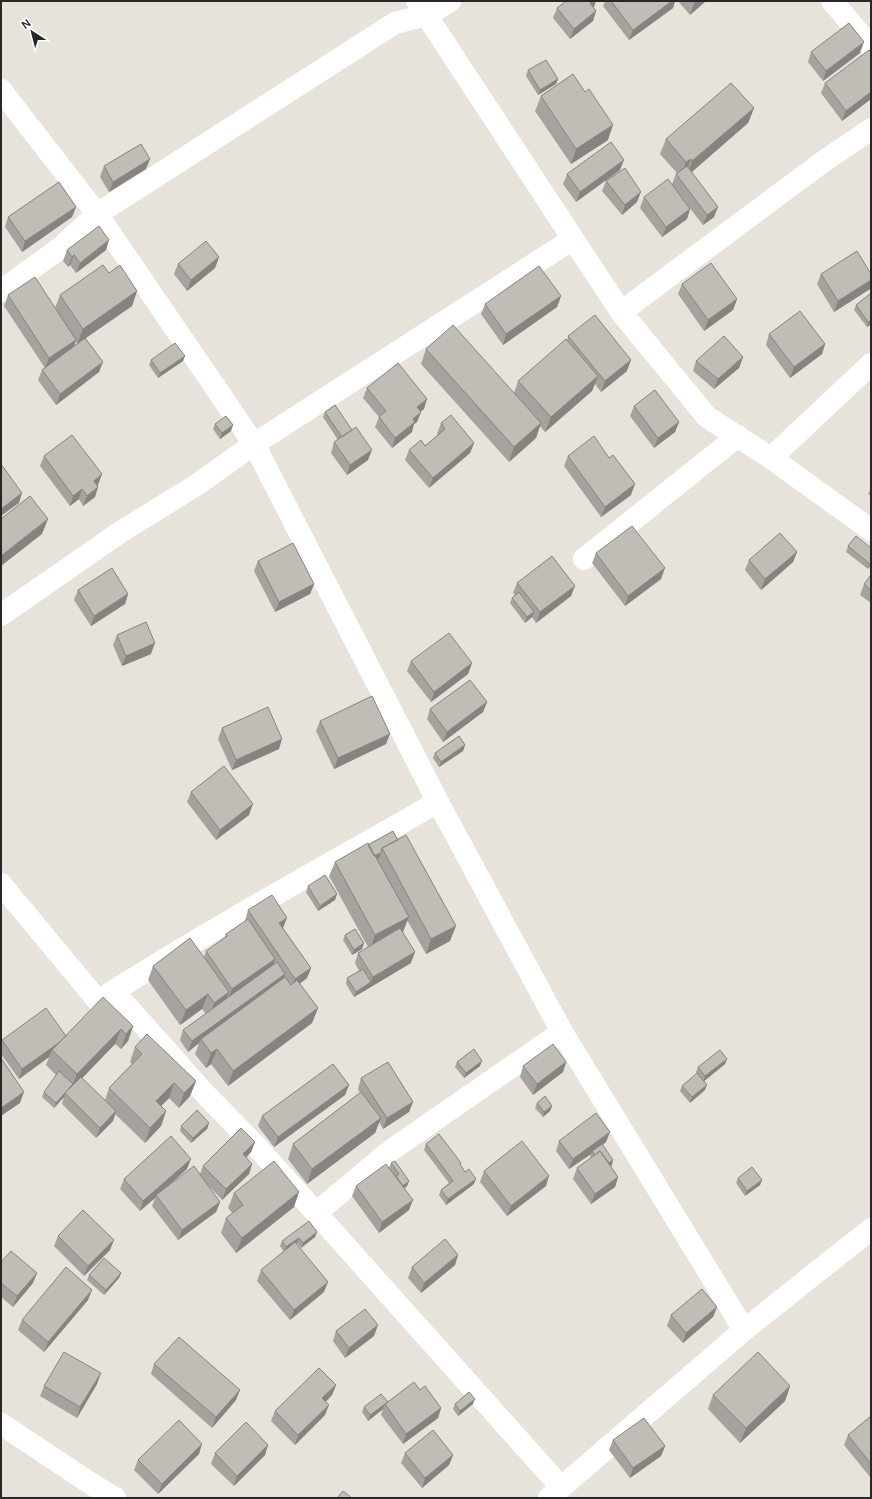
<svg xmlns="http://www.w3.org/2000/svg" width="872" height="1499" font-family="Manrope,sans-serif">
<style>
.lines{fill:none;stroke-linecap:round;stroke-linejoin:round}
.minor{stroke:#fff;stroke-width:22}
.wall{fill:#a5a39d;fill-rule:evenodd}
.shaded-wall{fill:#868480}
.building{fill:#c0bdb7;stroke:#868480}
</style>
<rect width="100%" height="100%" fill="#e8e3da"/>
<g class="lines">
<path class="minor" d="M417 1 621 312 707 417 771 458 871 530
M832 1 871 47
M1 90 97 214 254 444 438 802 562 1032 744 1330
M1 291 60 248 97 214 395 23 427 15 450 1
M621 312 824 161 871 129
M771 458 871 364
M584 559 738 436
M1 615 119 533 198 484 254 444 573 239
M1 884 98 1001 125 1004 206 1095 258 1148 561 1487
M98 1001C209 930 324 867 438 802
M316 1213 390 1151 562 1032
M1 1424 93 1485 115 1498
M549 1498 744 1330 871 1229"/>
</g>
<path class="wall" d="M566 1H596L593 7 596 11 593 21 570 39 553 18 557 8Z
M605 1H675L673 8 629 40 603 6Z
M678 1H706L690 15Z
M811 52 860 53 823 81 808 62Z
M871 52V99L842 121 821 93 825 83Z
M528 70 558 79 556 84 538 95 526 76Z
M585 92 608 140 571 164 535 111 541 96Z
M754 108 748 123 692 172 714 217 703 225 681 197 690 209 687 219 662 237 640 208 644 197 672 184 676 174 677 173 660 154 666 139Z
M104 166 146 169 109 192 100 177Z
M620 170 576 202 563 184 567 174Z
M606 181 637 202 622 215 602 191Z
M76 207 72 217 22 252 5 227 8 217Z
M67 250H106L76 273 70 265 68 267 63 261Z
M219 257 215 268 187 291 174 274 178 264Z
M109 273 137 291 132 306 86 338 99 372 56 405 38 380 42 370 45 368 4 306 8 295 55 308 60 295ZM76 341 77 344 74 346Z
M821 274 870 289 834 312 817 284Z
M682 284 737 299 733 310 704 331 678 294Z
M561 296 557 307 503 345 481 314 485 304Z
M856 305 871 324 867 327 854 310Z
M769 334 825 344 822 354 790 378 766 345Z
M568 336 627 371 601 392 595 384 592 391 545 432 540 426 536 438 509 462 421 364 426 349 514 393 518 381 567 341Z
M743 357 739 368 714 389 693 371 696 361Z
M151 360 183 361 158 378 149 365Z
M367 388 424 409 421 411 417 422 414 424 412 432 392 448 375 427 379 417 363 398Z
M634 406 679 422 675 432 654 448 630 416Z
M325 412 368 460 347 475 331 453 334 442 338 440 323 417Z
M441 423 474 443 470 453 429 488 405 460 409 450 425 446 438 435 437 434Z
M215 424 231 431 220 439 213 429Z
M44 456 98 485H97L98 487 95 497 83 506 79 499 70 506 40 466Z
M568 456 631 495 601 517 564 466Z
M871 488V496L868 494Z
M848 546 871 548V565L868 569 846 552Z
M797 552 793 562 761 590 745 570 749 560Z
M596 553 661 579 625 606 592 563Z
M258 561 314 584 310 594 275 612 254 571Z
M871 575V603L860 595 864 584Z
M517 583 571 596 536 623 532 617 525 623 510 603 512 598 515 595 513 593Z
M78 590 128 594 125 604 91 626 74 600Z
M117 635 151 654 122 666 113 645Z
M411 661 472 663 468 674 431 702 407 671Z
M487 702 483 712 443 742 427 719 430 709Z
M320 721 386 744 334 769 316 731Z
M222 728 279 749 232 770 218 739Z
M465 745 463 751 439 767 433 758 435 753Z
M191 792 249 815 216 840 187 802Z
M393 831 450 941 426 954 407 920 403 932 411 963 354 997 346 984 347 978 359 971 355 963 358 953 368 947 329 876 335 862Z
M308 886 337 894 335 900 318 911 306 892Z
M248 910 283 928 311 968 307 978 300 984 318 1008 312 1023 228 1086 211 1064 206 1068 195 1054 199 1043 188 1052 180 1040 183 1030 206 1014 202 1009 180 1025 148 980 153 966 204 957 206 951 224 939 226 934 245 921Z
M345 935 364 943 362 949 352 955 343 940Z
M133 1026 128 1041 121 1049 115 1044 82 1078 105 1100 109 1088 132 1064 130 1062 135 1047 196 1081 190 1096 179 1108 169 1098 161 1106 166 1111 161 1126 145 1143 115 1114 113 1121 96 1138 62 1104 64 1097 54 1108 42 1097 44 1092 56 1075 46 1065 49 1057 19 1079 1 1054V1043L2 1040 66 1036Z
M457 1062 480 1066 464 1078 455 1067Z
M566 1062 563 1072 533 1095 520 1077 523 1066Z
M725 1064 704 1081 705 1090 690 1103 680 1091 682 1086 697 1074 696 1072 698 1067Z
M361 1078 413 1102 409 1112 383 1129 379 1122 375 1133 307 1184 288 1159 293 1144 360 1093 358 1089Z
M349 1085 345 1095 274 1147 258 1126 262 1116Z
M537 1103 552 1106 550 1111 543 1117 535 1108Z
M209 1123 207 1129 191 1143 180 1131 181 1126Z
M559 1141 606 1142 603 1145 612 1165 611 1166 618 1177 615 1187 591 1204 573 1179 577 1168 591 1158 590 1156 591 1154 569 1169 556 1151Z
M255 1142 251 1152 246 1158 252 1164 249 1174 222 1200 208 1185 220 1202 216 1212 178 1240 152 1206 155 1198 140 1211 120 1189 124 1179 187 1169 166 1188 200 1174 203 1166Z
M426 1144 460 1165 474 1184 446 1205 439 1195 441 1190 449 1183 424 1150Z
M391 1163 409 1181 407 1186 404 1188 409 1210 379 1233 352 1196 356 1186 389 1168Z
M484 1171 546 1186 507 1216 480 1182Z
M738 1178 762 1180 760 1185 745 1196 736 1183Z
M234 1193 294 1207 236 1253 221 1233 226 1218 233 1214 228 1208Z
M317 1232 315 1237 301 1248 297 1243 296 1244 324 1292 290 1320 257 1281 261 1270 284 1252 280 1246 282 1241Z
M58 1236 110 1250 84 1276 54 1246Z
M458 1255 455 1265 421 1293 408 1278 412 1267Z
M1 1262 33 1283 13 1307 1 1297Z
M121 1273 119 1278 104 1295 87 1280 89 1275Z
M88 1300 44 1352 18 1330 22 1320Z
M717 1307 713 1317 683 1343 667 1326 671 1315Z
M336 1331 374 1336 345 1358 333 1341Z
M154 1364 236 1400 212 1428 151 1374Z
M97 1384 77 1418 40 1396 44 1386Z
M336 1385 332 1395 326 1402 325 1415 295 1445 271 1421 275 1411Z
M790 1386 785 1401 740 1443 708 1409 713 1395Z
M420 1390 441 1408 438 1418 403 1444 381 1415 383 1409 368 1421 362 1412 364 1407 388 1402Z
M455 1404H473L458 1416 453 1409Z
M871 1416V1476L870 1477 844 1445 848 1435Z
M613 1440 665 1446 661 1456 630 1478 609 1450Z
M268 1445 265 1455 234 1486 211 1464 215 1453Z
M405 1453 453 1455 449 1465 422 1488 401 1463Z
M199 1454 158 1494 134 1470 138 1460Z"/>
<path class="shaded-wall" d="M592 1H596L594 7 586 13 590 3Z
M672 1H675L673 8 629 40 633 30Z
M695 1H706L690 15Z
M596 11 593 21 570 39 574 29Z
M864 42 860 53 823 81 826 71Z
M558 79 556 84 538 95 540 90Z
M871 92V99L842 121 846 111Z
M754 108 748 123 687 176 692 161Z
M613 125 608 140 571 164 576 149Z
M150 159 146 169 109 192 113 182Z
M691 159 685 174 681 177 686 162Z
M624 160 620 170 576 202 580 192Z
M641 192 637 202 622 215 625 205Z
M76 207 72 217 22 252 25 241Z
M718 207 714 217 703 225 707 215Z
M690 209 687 219 662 237 666 227Z
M109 240 106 250 76 273 80 263Z
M74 255 70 265 68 267 72 257Z
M219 257 215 268 187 291 191 280Z
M871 280V287L870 289 834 312 838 301Z
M137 291 132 306 77 344 83 329Z
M561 296 557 307 503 345 506 334Z
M737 299 733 310 704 331 708 320Z
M871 320V324L867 327 868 322Z
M76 340 73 350 45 368 49 358Z
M825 344 822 354 790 378 794 367Z
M185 356 183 361 158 378 160 373Z
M743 357 739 368 714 389 718 379Z
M631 360 627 371 601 392 605 381Z
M103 362 99 372 56 405 60 394Z
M598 376 592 391 545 432 551 417Z
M427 399 424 409 414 417 417 407Z
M421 412 417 422 414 424 412 432 392 448 395 438 413 419Z
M679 422 675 432 654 448 658 438Z
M541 423 536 438 509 462 514 447Z
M233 425 231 431 220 439 222 433Z
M474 443 470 453 429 488 433 478Z
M372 450 368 460 347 475 350 465Z
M102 474 98 485 90 491 94 481Z
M635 484 631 495 601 517 605 507Z
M98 487 95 497 83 506 87 496Z
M82 489 79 499 70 506 73 496Z
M22 493 19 503 1 516V509Z
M48 519 42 534 1 566V556Z
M797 552 793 562 761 590 765 579Z
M871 562V565L868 569 870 564Z
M665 568 661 579 625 606 628 596Z
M314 584 310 594 275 612 279 602Z
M575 586 571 596 536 623 540 612Z
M128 594 125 604 91 626 94 616Z
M534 612 532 617 525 623 527 617Z
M155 643 151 654 122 666 126 656Z
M472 663 468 674 431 702 434 692Z
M487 702 483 712 443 742 447 732Z
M390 734 386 744 334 769 338 758Z
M282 739 279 749 232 770 236 760Z
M465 745 463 751 439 767 441 762Z
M253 804 249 815 216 840 220 830Z
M381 853 379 858 370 862 372 857Z
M337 894 335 900 318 911 320 906Z
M409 917 403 932 370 950 375 935Z
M287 918 283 928 276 933 279 923Z
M456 926 450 941 426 954 431 939Z
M364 943 362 949 352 955 354 950Z
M415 952 411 963 354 997 356 992 371 982 373 977Z
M275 959 272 969 228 999 232 989Z
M311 968 307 978 292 989 295 979Z
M285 974 281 984 201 1039 199 1043 188 1052 192 1041Z
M229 992 224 1007 209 1018 214 1003Z
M208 994 202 1009 180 1025 186 1010Z
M318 1008 312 1023 228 1086 233 1071Z
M133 1026 128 1041 121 1049 126 1034Z
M121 1029 115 1044 66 1095 65 1093 64 1097 54 1108 56 1103 73 1084 77 1074Z
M67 1037 52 1050 49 1057 19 1079 22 1069Z
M217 1049 211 1064 206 1068 211 1053Z
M727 1059 725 1064 703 1082 705 1076Z
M482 1061 480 1066 464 1078 466 1073Z
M566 1062 563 1072 533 1095 537 1084Z
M196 1081 190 1096 179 1108 184 1093Z
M174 1083 169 1098 151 1116 156 1101Z
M349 1085 345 1095 274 1147 278 1137Z
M707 1085 705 1090 690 1103 692 1097Z
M24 1092 20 1103 1 1116V1108Z
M413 1102 409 1112 383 1129 387 1118Z
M552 1106 550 1111 543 1117 544 1112Z
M116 1111 113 1121 96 1138 100 1128Z
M166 1111 161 1126 145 1143 150 1128Z
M381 1118 375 1133 307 1184 312 1169Z
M209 1123 207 1129 191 1143 193 1138Z
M610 1132 606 1142 593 1152 592 1151 591 1154 569 1169 573 1159Z
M255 1142 251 1152 239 1164 243 1154Z
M191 1159 187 1169 156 1196V1195L155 1198 140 1211 143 1201Z
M613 1160 612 1165 603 1171 605 1165Z
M252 1164 249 1174 222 1200 226 1189Z
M549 1176 546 1186 507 1216 511 1206Z
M618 1177 615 1187 591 1204 595 1194Z
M476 1179 474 1184 446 1205 448 1199Z
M762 1180 760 1185 745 1196 747 1191Z
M409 1181 407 1186 401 1191 403 1186Z
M299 1192 294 1207 236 1253 242 1238Z
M413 1200 409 1210 379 1233 382 1222Z
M220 1202 216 1212 178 1240 182 1230Z
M317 1232 315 1237 301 1248 303 1243Z
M299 1238 297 1243 284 1253 286 1247Z
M114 1240 110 1250 84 1276 88 1266Z
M458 1255 455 1265 421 1293 424 1283Z
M37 1273 33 1283 13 1307 17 1296Z
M121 1273 119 1278 104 1295 106 1290Z
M328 1282 324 1292 290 1320 294 1310Z
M92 1290 88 1300 44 1352 48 1342Z
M717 1307 713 1317 683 1343 686 1333Z
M378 1325 374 1336 345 1358 349 1348Z
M101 1373 97 1384 77 1418 80 1407Z
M336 1385 332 1395 318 1409 322 1398Z
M790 1386 785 1401 740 1443 746 1428Z
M240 1390 236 1400 212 1428 216 1417Z
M475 1399 473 1404 458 1416 460 1411Z
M385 1404 383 1409 368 1421 370 1415Z
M329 1405 325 1415 295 1445 298 1435Z
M441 1408 438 1418 403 1444 406 1434Z
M202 1444 199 1454 158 1494 162 1484Z
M268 1445 265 1455 234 1486 237 1476Z
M665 1446 661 1456 630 1478 633 1468Z
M453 1455 449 1465 422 1488 425 1478Z"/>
<path class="building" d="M566 1H592L590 3 596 11 574 29 557 8Z
M611 1H672L633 30Z
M849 23 864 42 826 71 811 52Z
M869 50 871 52V92L846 111 825 83Z
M546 60 558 79 540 90 528 70Z
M573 74 585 92 589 89 613 125 576 149 541 96Z
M731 83 754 108 692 161 691 159 686 162 666 139Z
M611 142 624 160 580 192 567 174Z
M141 144 150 159 113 182 104 166Z
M687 166 718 207 707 215 676 174Z
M625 168 641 192 625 205 606 181Z
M668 179 690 209 666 227 644 197Z
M59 182 76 207 25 241 8 217Z
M99 226 109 240 80 263 74 255 72 257 67 250Z
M206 241 219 257 191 280 178 264Z
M857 251 871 274V280L838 301 821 274Z
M711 263 737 299 708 320 682 284Z
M103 265 109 273 120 265 137 291 83 329 60 295Z
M539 266 561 296 506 334 485 304Z
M35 277 76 340 49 358 8 295Z
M871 293V320L868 322 856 305Z
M800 311 825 344 794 367 769 334Z
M595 315 631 360 605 381 568 336Z
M453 325 541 423 514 447 426 349Z
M724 336 743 357 718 379 696 361Z
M85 338 103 362 60 394 42 370Z
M566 339 598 376 551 417 518 381Z
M175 343 185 356 160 373 151 360Z
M398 363 427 399 417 407 421 412 413 419 415 422 395 438 379 417 386 411 367 388Z
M655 390 679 422 658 438 634 406Z
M335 405 352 430 342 437 325 412Z
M451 415 474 443 433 478 409 450 421 440 425 446 445 429 441 423Z
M226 416 233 425 222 433 215 424Z
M356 427 372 450 350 465 334 442Z
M72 435 102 474 94 481 98 487 87 496 82 489 73 496 44 456Z
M594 436 609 458 613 455 635 484 605 507 568 456Z
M1 464 22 493 1 509Z
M30 496 48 519 1 556V519Z
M632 526 665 568 628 596 596 553Z
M780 533 797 552 765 579 749 560Z
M856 536 871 548V562L870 564 848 546Z
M293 543 314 584 279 602 258 561Z
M552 556 575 586 540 612 517 583Z
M112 568 128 594 94 616 78 590Z
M871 575V590L864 584Z
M519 592 534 612 527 617 512 598Z
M146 622 155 643 126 656 117 635Z
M449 633 472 663 434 692 411 661Z
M470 680 487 702 447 732 430 709Z
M372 696 390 734 338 758 320 721Z
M268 707 282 739 236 760 222 728Z
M459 736 465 745 441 762 435 753Z
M224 766 253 804 220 830 191 792Z
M393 831 398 840 382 848 381 853 374 856 368 845Z
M406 835 456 926 431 939 382 848Z
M368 843 409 917 375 935 335 862Z
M325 875 337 894 320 906 308 886Z
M272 895 287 918 279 923 311 968 295 979 248 910Z
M248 919 275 959 232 989 206 951 227 936 226 934Z
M400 928 415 952 373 977 358 953Z
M355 929 364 943 354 950 345 935Z
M190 938 229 992 214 1003 208 994 186 1010 153 966Z
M277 962 285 974 192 1041 183 1030Z
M363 969 371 982 356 992 347 978Z
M285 977 291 985 297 980 318 1008 233 1071 217 1049 211 1053 201 1039Z
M103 997 133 1026 126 1034 121 1029 77 1074 52 1050Z
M46 1008 66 1036 60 1042 22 1069 2 1040Z
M147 1034 196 1081 184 1093 174 1083 156 1101 166 1111 150 1128 109 1088 142 1054 135 1047Z
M553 1044 566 1062 537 1084 523 1066Z
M474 1049 482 1061 466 1073 457 1062Z
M720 1050 727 1059 705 1076 698 1067Z
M1 1058 24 1092 1 1108Z
M388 1062 413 1102 387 1118 361 1078Z
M333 1064 349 1085 278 1137 262 1116Z
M59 1071 73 1084 56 1103 44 1092Z
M697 1073 707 1085 692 1097 682 1086Z
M81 1077 116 1111 100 1128 65 1093Z
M361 1092 381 1118 312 1169 293 1144Z
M545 1096 552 1106 544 1112 537 1103Z
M197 1110 209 1123 193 1138 181 1126Z
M596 1113 610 1132 573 1159 559 1141Z
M241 1128 255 1142 243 1154 252 1164 226 1189 203 1166Z
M439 1134 461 1163 460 1164 465 1172 469 1169 476 1179 448 1199 441 1190 453 1181 426 1144Z
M171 1136 191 1159 143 1201 124 1179Z
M522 1141 549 1176 511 1206 484 1171Z
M602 1144 613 1160 609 1163 600 1151 595 1155 592 1151Z
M600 1151 618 1177 595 1194 577 1168Z
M274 1161 299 1192 242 1238 226 1218 243 1205 234 1193Z
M395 1161 409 1181 403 1186 396 1176 399 1174 391 1163Z
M386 1164 413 1200 382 1222 356 1186Z
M194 1166 220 1202 182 1230 156 1195Z
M752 1167 762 1180 747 1191 738 1178Z
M83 1210 114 1240 88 1266 58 1236Z
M309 1221 317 1232 303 1243 299 1238 286 1247 282 1241Z
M445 1239 458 1255 424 1283 412 1267Z
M295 1242 328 1282 294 1310 261 1270Z
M11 1251 37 1273 17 1296 1 1283V1262Z
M104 1258 121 1273 106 1290 89 1275Z
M66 1267 92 1290 48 1342 22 1320Z
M702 1289 717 1307 686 1333 671 1315Z
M365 1309 378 1325 349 1348 336 1331Z
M179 1337 240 1390 216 1417 154 1364Z
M64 1352 101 1373 80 1407 44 1386Z
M758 1352 790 1386 746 1428 713 1395Z
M319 1368 336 1385 322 1398 329 1405 298 1435 275 1411Z
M414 1382 420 1390 425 1386 441 1408 406 1434 385 1404Z
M469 1392 475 1399 460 1411 455 1404Z
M381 1394 388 1402 370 1415 364 1407Z
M871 1416V1464L848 1435Z
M644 1418 665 1446 633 1468 613 1440Z
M179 1420 202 1444 162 1484 138 1460Z
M246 1422 268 1445 237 1476 215 1453Z
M433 1430 453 1455 425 1478 405 1453Z
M343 1491 352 1498H337Z"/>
<rect width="872" height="1499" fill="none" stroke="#272727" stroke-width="4"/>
<g transform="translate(32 32) rotate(324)" stroke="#ffffff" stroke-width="3" paint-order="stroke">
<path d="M0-3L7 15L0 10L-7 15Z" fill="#272727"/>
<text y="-6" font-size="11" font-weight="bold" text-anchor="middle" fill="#272727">N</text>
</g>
</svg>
